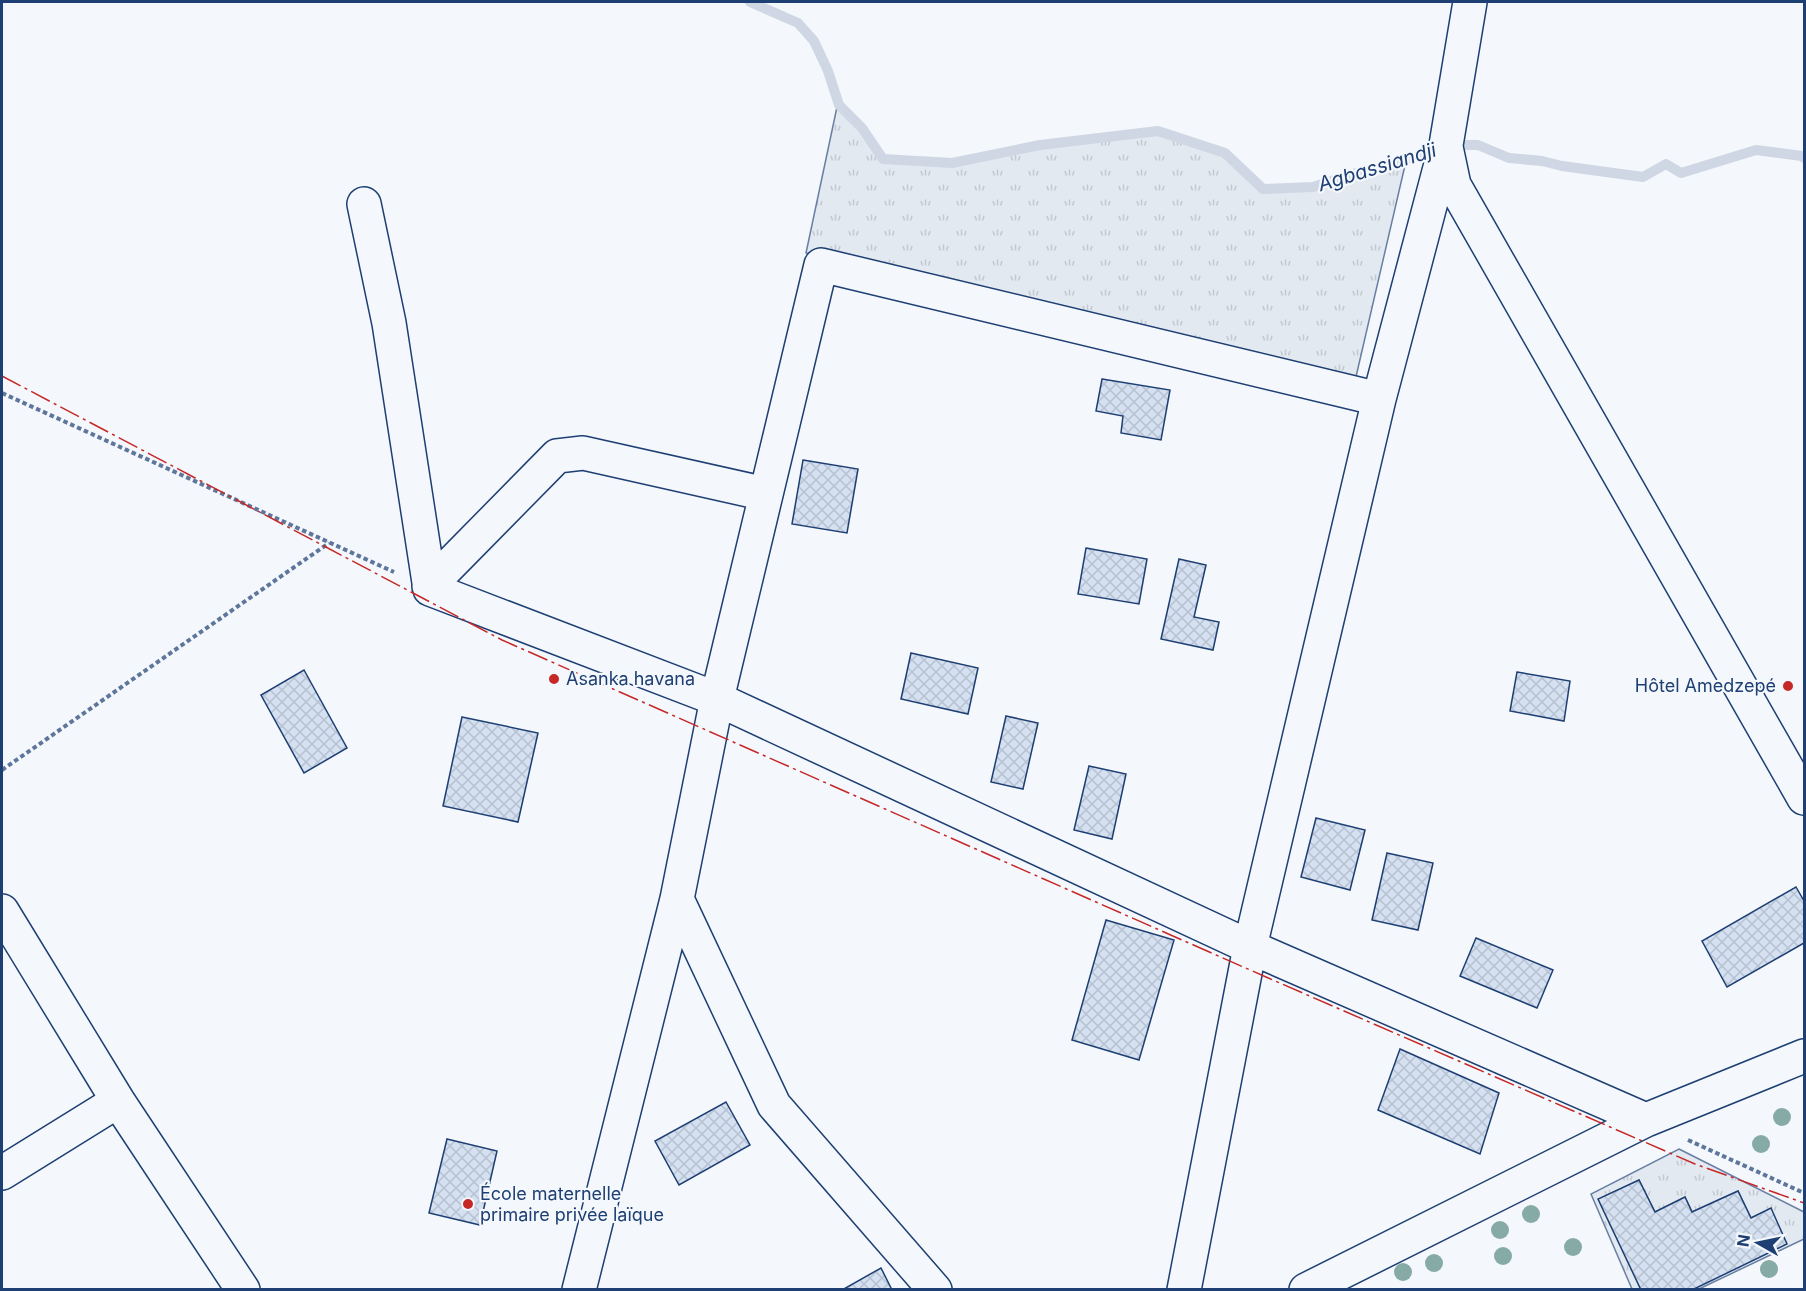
<svg xmlns="http://www.w3.org/2000/svg" width="1806" height="1291" font-family="Inter,sans-serif">
<style>
.grass{fill:url(#grass-tufts);stroke:#687fa3;stroke-width:1.5}
.lines{fill:none;stroke-linecap:round;stroke-linejoin:round}
.stream{stroke:#cfd7e4;stroke-width:10}
.building{fill:url(#building-cross-hatch);stroke:#1d3f73;stroke-width:1.5}
.minor-casing{stroke:#1d3f73;stroke-width:36}
.path{stroke:#5e769c;stroke-width:4;stroke-dasharray:4.5 3;stroke-linecap:butt}
.minor{stroke:#f4f7fb;stroke-width:33}
.power{stroke:#c62828;stroke-width:1.5;stroke-dasharray:21 4.5 3 4.5;stroke-linecap:butt}
.tree{fill:#86aba6}
.poi-dot{fill:#c62828;stroke:#f4f7fb;stroke-width:2}
.labels{text-anchor:middle;stroke-width:4.5;stroke-linejoin:round;paint-order:stroke}
.poi-label{font-size:18px;fill:#1d3f73;stroke:#f4f7fb;text-anchor:start}
.water-label{font-size:20px;font-style:italic;fill:#1d3f73;stroke:#f4f7fb}
</style>
<defs>
<pattern id="grass-tufts" width="24" height="20" patternUnits="userSpaceOnUse" patternTransform="scale(1.5)"><rect width="24" height="20" fill="#e3e9f0"/><path d="M3 7l-1-3M5 7V3M7 7l1-3M15 17l-1-3M17 17v-4M19 17l1-3" fill="none" stroke="#c2c9d1"/></pattern>
<pattern id="building-cross-hatch" width="8" height="8" patternUnits="userSpaceOnUse" patternTransform="scale(1.5)"><rect width="8" height="8" fill="#d5e0f0"/><path d="M0 0l8 8M0 8l8-8" fill="none" stroke="#b6c1d1"/></pattern>
</defs>
<rect width="100%" height="100%" fill="#f4f7fb"/>
<path class="grass" d="M837 107 861 128 883 159 952 164 1040 145 1158 133 1224 154 1262 190 1312 189 1406 161 1355 381 806 253Z
M1679 1149 1804 1212V1239L1699 1289H1692L1770 1209 1751 1218 1738 1191 1692 1212 1685 1197 1655 1212 1639 1180 1599 1199 1641 1289H1632L1591 1194Z"/>
<g class="lines">
<path class="stream" d="M750 2 798 23 814 41 828 71 839 105 862 128 883 159 952 163 1040 145 1158 131 1225 153 1263 189 1313 187 1359 172 1391 166 1446 145H1478L1509 158 1542 161 1562 166 1643 177 1666 164 1681 173 1756 150 1802 156 1804 158"/>
</g>
<path class="building" d="M1102 379 1170 390 1161 440 1121 433 1123 416 1096 411Z
M803 460 858 469 847 533 792 524Z
M1086 548 1147 559 1139 604 1078 594Z
M1179 559 1206 565 1194 617 1219 622 1213 650 1161 639Z
M911 653 978 668 968 714 901 699Z
M304 670 347 748 304 773 261 695Z
M1517 672 1570 681 1564 721 1510 711Z
M1006 716 1038 723 1023 789 991 782Z
M462 717 538 733 518 822 443 806Z
M1089 766 1126 774 1112 839 1074 830Z
M1316 818 1365 830 1350 890 1301 877Z
M1387 853 1433 863 1418 930 1372 920Z
M1796 887 1804 901V943L1727 987 1702 941Z
M1106 920 1174 940 1139 1060 1072 1040Z
M1476 938 1553 970 1537 1008 1460 976Z
M1400 1049 1499 1093 1480 1154 1378 1110Z
M726 1102 750 1145 679 1185 655 1141Z
M447 1139 497 1151 480 1225 429 1213Z
M1639 1180 1655 1212 1685 1197 1692 1212 1738 1191 1751 1218 1771 1208 1787 1244 1692 1290H1641L1598 1199Z
M881 1268 892 1290H842Z"/>
<g class="lines">
<g class="minor-casing">
<path id="minor" d="M1446 147 1454 185 1804 798
M364 204 389 323 430 589 717 699 1250 947 1646 1120
M429 586 557 456 583 453 766 494
M677 899 774 1105 935 1290
M2 911 118 1101 243 1290
M2 1173 118 1101
M579 1290 677 899 717 699 821 265 1379 399
M1184 1290 1250 947 1379 399 1446 145 1470 2
M1306 1290 1646 1120 1804 1056"/>
</g>
<path class="path" d="M2 393 394 572
M2 770 329 543
M1688 1140 1804 1193"/>
<use href="#minor" class="minor"/>
<path class="power" d="M2 376 502 640 1266 977 1695 1164 1804 1203"/>
</g>
<g class="tree">
<circle cx="1782" cy="1117" r="9"/>
<circle cx="1761" cy="1144" r="9"/>
<circle cx="1531" cy="1214" r="9"/>
<circle cx="1500" cy="1230" r="9"/>
<circle cx="1573" cy="1247" r="9"/>
<circle cx="1503" cy="1256" r="9"/>
<circle cx="1434" cy="1263" r="9"/>
<circle cx="1769" cy="1269" r="9"/>
<circle cx="1403" cy="1272" r="9"/>
</g>
<g class="poi-dot">
<circle cx="554" cy="679" r="6"/>
<circle cx="1788" cy="686" r="6"/>
<circle cx="468" cy="1204" r="6"/>
</g>
<g class="labels">
<g class="poi-label">
<text x="566" y="685">Asanka havana</text>
<text x="1776" y="692" text-anchor="end">Hôtel Amedzepé</text>
<text x="480" y="1200">École maternelle<tspan x="480" dy="21">primaire privée laïque</tspan></text>
</g>
<g class="water-label">
<text transform="translate(1377 167) rotate(-17)" y="7">Agbassiandji</text>
</g>
</g>
<rect width="1806" height="1291" fill="none" stroke="#1d3f73" stroke-width="6"/>
<g transform="translate(1758 1243) rotate(279)" stroke="#f4f7fb" stroke-width="4.5" paint-order="stroke">
<path d="M0-4.5L10 22L0 15L-10 22Z" fill="#1d3f73"/>
<text y="-9" font-size="16" font-weight="bold" text-anchor="middle" fill="#1d3f73">N</text>
</g>
</svg>
